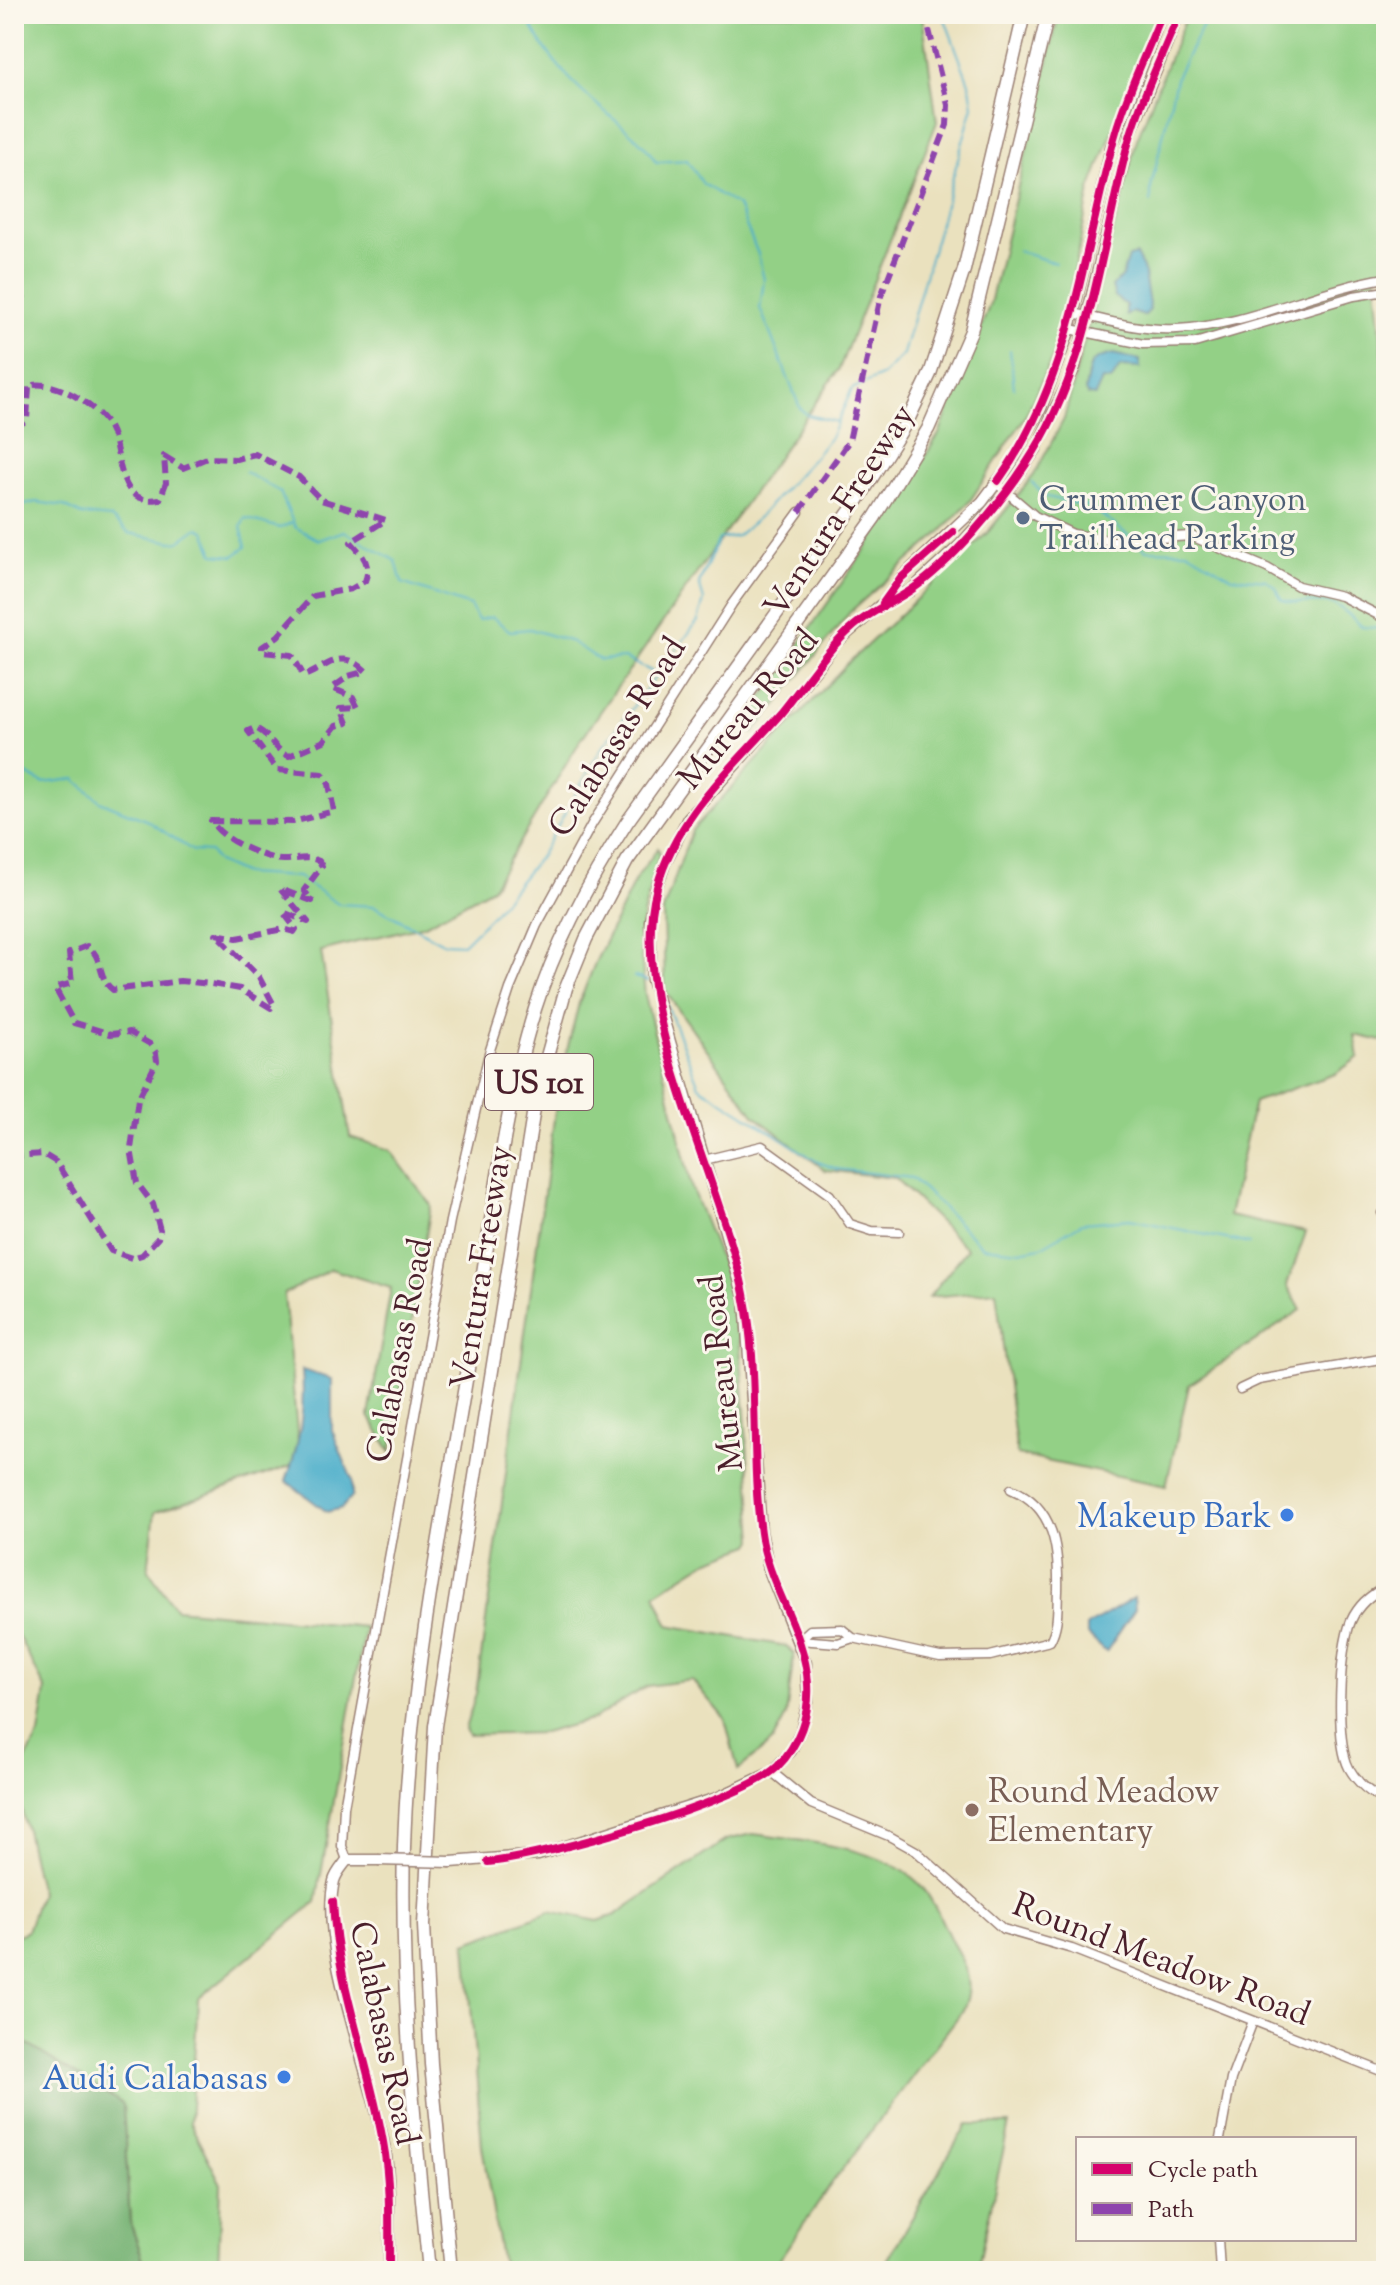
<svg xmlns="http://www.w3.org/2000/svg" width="1400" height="2285" font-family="'Sorts Mill Goudy',serif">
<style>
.green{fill:#93d086;stroke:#6e7858;stroke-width:2}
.forest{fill:#76b273;stroke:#60684f;stroke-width:2}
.water{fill:#4aadca;stroke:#4a667a;stroke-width:2}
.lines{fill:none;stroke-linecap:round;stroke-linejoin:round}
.stream{stroke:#4aadca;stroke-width:2}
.minor-casing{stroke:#9a8074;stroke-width:11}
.major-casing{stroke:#9a8074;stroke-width:13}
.highway-casing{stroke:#9a8074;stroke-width:15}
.minor{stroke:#fff;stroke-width:8}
.major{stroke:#fff;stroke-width:10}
.highway{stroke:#fff;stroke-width:12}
.major-bridge-casing{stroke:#9a8074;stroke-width:13;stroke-linecap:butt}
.major-bridge{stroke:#fff;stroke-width:10}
.quiet{stroke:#8e44ad;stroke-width:6;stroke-dasharray:12 6;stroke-linecap:butt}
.cycleway-casing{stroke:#fbf7ec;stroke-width:13}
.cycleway{stroke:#d6006c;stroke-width:8}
.service-dot{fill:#5c6f8a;stroke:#fbf7ec;stroke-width:3}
.shop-dot{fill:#3f7fe0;stroke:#fbf7ec;stroke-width:3}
.education-dot{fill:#8d6e63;stroke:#fbf7ec;stroke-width:3}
.labels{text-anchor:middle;stroke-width:6;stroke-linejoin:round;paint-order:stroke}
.shield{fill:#fbf7ec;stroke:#7f6065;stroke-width:2}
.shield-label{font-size:32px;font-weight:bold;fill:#4a1f2b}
.service-label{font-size:34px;fill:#4e5e75;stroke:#fbf7ec;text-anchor:start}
.street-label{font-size:34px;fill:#4a1f2b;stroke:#fbf7ec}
.shop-label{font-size:34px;fill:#366cbe;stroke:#fbf7ec;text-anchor:end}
.education-label{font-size:34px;fill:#785e54;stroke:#fbf7ec;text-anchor:start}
</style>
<rect width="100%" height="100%" fill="#fbf7ec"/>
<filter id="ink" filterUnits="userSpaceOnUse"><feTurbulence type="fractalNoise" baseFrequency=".0125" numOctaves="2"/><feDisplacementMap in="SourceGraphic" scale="16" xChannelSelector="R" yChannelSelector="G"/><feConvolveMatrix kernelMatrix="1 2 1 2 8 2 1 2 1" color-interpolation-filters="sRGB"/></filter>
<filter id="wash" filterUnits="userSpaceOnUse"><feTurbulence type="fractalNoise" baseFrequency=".006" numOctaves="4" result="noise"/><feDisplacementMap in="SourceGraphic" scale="32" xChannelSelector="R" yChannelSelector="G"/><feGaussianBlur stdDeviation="1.8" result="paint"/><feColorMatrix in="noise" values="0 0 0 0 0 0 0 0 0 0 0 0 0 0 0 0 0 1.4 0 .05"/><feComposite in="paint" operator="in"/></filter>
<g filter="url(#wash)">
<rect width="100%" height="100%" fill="#eae1be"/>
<path class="green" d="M14 14H922L937 122 839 369 580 741 492 888 425 925 321 951 350 1137 390 1150 431 1205 391 1452 369 1416 391 1288 331 1269 284 1294 300 1463 155 1512 148 1570 176 1609 365 1627 316 1902 198 1999 190 2123 221 2184 218 2271H147L130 2222 122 2104 14 2036V1937L27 1931 40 1893 15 1780 39 1735 46 1690 14 1628Z
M1059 14H1158L1090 190 1062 337 1025 417 970 501 941 532 851 611 753 734 741 727 876 534 939 434 990 304Z
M1187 14H1386V267L1375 271 1386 390V1042L1355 1035 1359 1057 1335 1074 1254 1102 1229 1216 1306 1232 1287 1285 1301 1310 1189 1385 1166 1486 1017 1455 996 1291 929 1297 967 1249 895 1178 825 1170 755 1116 665 991 663 911 692 830 845 666 988 532 1034 475 1064 419 1137 139Z
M658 848 660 853 643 915 641 953 645 995 692 1189 737 1303 754 1540 751 1545 707 1561 655 1594 668 1625 786 1646 794 1654 786 1716 772 1742 738 1770 725 1719 692 1680 647 1686 594 1719 543 1733 468 1735 465 1729 476 1694 559 1082 579 1003 595 963 635 880Z
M753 1834C802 1841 889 1847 922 1887 935 1902 943 1925 952 1942 966 1966 975 1984 963 2010L831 2184 771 2271H503L482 2146 466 1943 550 1911 598 1921 615 1915 726 1840Z
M967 2124H1009L977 2271H881Z"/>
<path class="forest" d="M14 2036 123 2104 130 2222 147 2271H14Z"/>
<path class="water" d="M1136 255 1143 268 1150 310 1144 316 1132 312 1126 315V305L1115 297 1112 287 1122 276 1128 257Z
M1113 354 1140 360V368L1120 367 1111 381 1102 380 1095 396 1088 395 1085 391C1090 363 1087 360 1113 354Z
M302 1370 332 1379V1430L352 1480V1496L342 1508 327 1512 286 1481C300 1443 305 1411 302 1370Z
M1134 1598 1135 1609 1106 1652 1087 1634V1626Z"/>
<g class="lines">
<path class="stream" d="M526 14C544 56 574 85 608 114 626 130 644 141 656 162L687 160 703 184 738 206 758 254 764 280 760 308 800 408 807 415 837 422
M1151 202V187L1177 75 1209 14
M1018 251 1055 263
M1010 350 1014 388
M245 472 280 492 295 527 319 540 344 531 396 561 402 583 470 606 478 620 492 617 510 631 530 629 572 642 600 660 624 658 657 674
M1032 483 1047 497 1091 507 1129 536
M14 508 36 502 64 506 82 515 111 518 129 533 172 542 180 541 198 528 205 531 214 554 234 556 246 547 241 527 245 518 280 528 291 523
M1137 542 1146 550 1187 551 1231 577 1266 580 1276 587 1281 599C1296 606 1315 600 1332 604 1345 608 1352 619 1363 627L1377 628 1386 636
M14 777 26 774 43 783 75 779 100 801 148 821 193 851 210 852 217 862 244 874 298 877 338 904 374 906 443 943 463 944 492 915 541 855 601 749 698 621 704 600 699 583 719 539 737 536 758 518 816 455 831 436 852 389 883 375 903 354 973 106 970 86 943 14
M634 977 649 981
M659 985 699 1086 818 1162 837 1169 912 1178 983 1247 1020 1251 1041 1247 1082 1223 1130 1219 1250 1244"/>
</g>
</g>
<g filter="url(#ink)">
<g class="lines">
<g class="minor-casing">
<path id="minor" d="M1074 313C1108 321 1142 331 1177 329 1249 326 1315 289 1386 278
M1070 329 1143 344 1195 343 1354 296 1386 291
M996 483 1035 516 1073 534 1113 541 1191 536 1267 568 1298 586 1341 596 1386 619
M704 1160 762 1146 830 1195 850 1224 872 1231 899 1232
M1382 1213 1386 1212
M1240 1389 1259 1380 1386 1358
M1386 1587C1371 1594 1358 1605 1351 1621 1339 1649 1335 1742 1349 1768 1358 1784 1370 1794 1386 1800
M799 1640 810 1630 842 1629 853 1638 940 1657 990 1656 1050 1641C1059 1625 1057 1609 1058 1591 1059 1551 1055 1506 1011 1489
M799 1640 838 1643 853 1638
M772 1772 811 1804 891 1837 916 1851 1003 1929 1072 1949 1386 2073
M347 1860 342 1846 344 1807 450 1221 489 1053 510 989 537 925 592 824 732 604 799 512
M1220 2139 1231 2079 1253 2021
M1218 2239 1220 2271"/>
</g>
<g class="major-casing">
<path id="major" d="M885 601 901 578 982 502 1012 462 1041 408 1070 329 1111 147 1162 14
M378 1860H347C342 1867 336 1873 334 1881 318 1949 375 2082 386 2155 391 2194 389 2232 389 2271
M451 1862 538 1855 717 1798 772 1772 791 1751 801 1730 808 1702 806 1663 769 1570 761 1531 745 1300 652 980 650 921 656 889 666 861 688 818 783 711 836 643 883 603 910 591 960 545 1007 492 1036 449 1075 367 1130 135 1179 14"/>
</g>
<g class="highway-casing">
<path id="highway" d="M429 2271C415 2130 400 1989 404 1847 409 1677 446 1506 473 1338 491 1229 502 1115 535 1009 556 942 589 881 627 822L858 500 909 418 930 374 964 270 1024 14
M451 2271 431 2064 424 1925 435 1726 536 1096 566 988 586 939 627 861 875 517 928 429 971 331 1048 14"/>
</g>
<use href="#minor" class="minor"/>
<use href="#major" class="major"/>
<use href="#highway" class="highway"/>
<g class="major-bridge-casing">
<path id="major-bridge" d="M378 1860 451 1862"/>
</g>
<use href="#major-bridge" class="major-bridge"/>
<path class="quiet" d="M14 298 26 295 14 307
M14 428 27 420 29 386C53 378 97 405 109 427 124 454 114 507 160 499L166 483 164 456 183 468 207 458 236 459 255 454 299 477 321 500 386 520 351 542C362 555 372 563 365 581L351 589 313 596 278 636 262 647V652L292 655 304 676C327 668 340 646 366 671L349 676 332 688 353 697 358 707 341 708 347 723 336 726 324 741 289 756C274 750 271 735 255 728L248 731 277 770 323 774 329 784 334 811 293 822 211 821C224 841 253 852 275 859 290 863 304 854 319 861L322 866 304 890 312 901 280 889 308 922 283 912 296 929 294 932 284 929 237 938 216 934 259 977 274 1005 271 1008 240 989 211 984 180 981 113 990C97 979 104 956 87 946L69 953 72 983 55 988 74 1023 111 1034 129 1032 150 1044 156 1053 157 1061 138 1099 131 1149 137 1183 153 1204 160 1230 158 1238 142 1255 132 1258 111 1251 56 1162 43 1154 14 1156
M799 512 849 441 881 296 947 125 948 105 925 14"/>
<g class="cycleway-casing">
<path id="cycleway" d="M998 481C1069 382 1081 265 1111 150 1122 103 1144 59 1162 14
M883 603 901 578 953 532
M488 1862C544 1857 739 1803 777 1767 799 1745 810 1714 808 1684 805 1630 768 1586 761 1533 750 1454 760 1372 744 1294 720 1174 625 1006 657 887 677 814 733 768 781 713 805 684 825 651 854 626 872 610 892 603 911 590 951 563 1000 504 1026 464 1087 373 1098 266 1123 163 1135 111 1159 63 1179 14
M333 1902C337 1985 369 2061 383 2142 391 2185 389 2228 389 2271"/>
</g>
<use href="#cycleway" class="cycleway"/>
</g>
</g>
<circle class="service-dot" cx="1023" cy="518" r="8"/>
<g class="shop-dot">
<circle cx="1287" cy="1515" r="8"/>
<circle cx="284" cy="2077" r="8"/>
</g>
<circle class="education-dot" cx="972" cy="1810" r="8"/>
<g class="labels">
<rect class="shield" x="485" y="1054" width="108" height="56" rx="6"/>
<g class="shield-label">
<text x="539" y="1093">US 101</text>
</g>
<g class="service-label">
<text x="1039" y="510">Crummer Canyon<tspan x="1039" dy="39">Trailhead Parking</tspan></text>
</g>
<g class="street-label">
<text transform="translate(838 510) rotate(-57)" y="12">Ventura Freeway</text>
<text transform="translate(747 708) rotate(-50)" y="12">Mureau Road</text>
<text transform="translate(616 736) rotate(-58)" y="12">Calabasas Road</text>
<text transform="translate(480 1267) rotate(-81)" y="12">Ventura Freeway</text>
<text transform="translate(398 1350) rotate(-79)" y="12">Calabasas Road</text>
<text transform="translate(720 1373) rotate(-96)" y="12">Mureau Road</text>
<text transform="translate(1162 1958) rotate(21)" y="12">Round Meadow Road</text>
<text transform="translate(386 2033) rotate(78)" y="12">Calabasas Road</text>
</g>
<g class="shop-label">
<text x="1271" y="1527">Makeup Bark</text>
<text x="268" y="2089">Audi Calabasas</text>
</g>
<g class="education-label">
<text x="988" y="1802">Round Meadow<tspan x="988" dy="39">Elementary</tspan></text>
</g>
</g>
<rect width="1400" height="2285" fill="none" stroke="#fbf7ec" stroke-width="48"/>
<rect x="1076" y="2137" width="280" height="104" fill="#fbf7ec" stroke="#b4a19f" stroke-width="2"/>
<rect x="1092" y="2163" width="40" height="12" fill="#d6006c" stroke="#b4a19f" stroke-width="2"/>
<text x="1148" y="2177" font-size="24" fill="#4a1f2b">Cycle path</text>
<rect x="1092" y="2203" width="40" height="12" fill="#8e44ad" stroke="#b4a19f" stroke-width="2"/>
<text x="1148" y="2217" font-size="24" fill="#4a1f2b">Path</text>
</svg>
